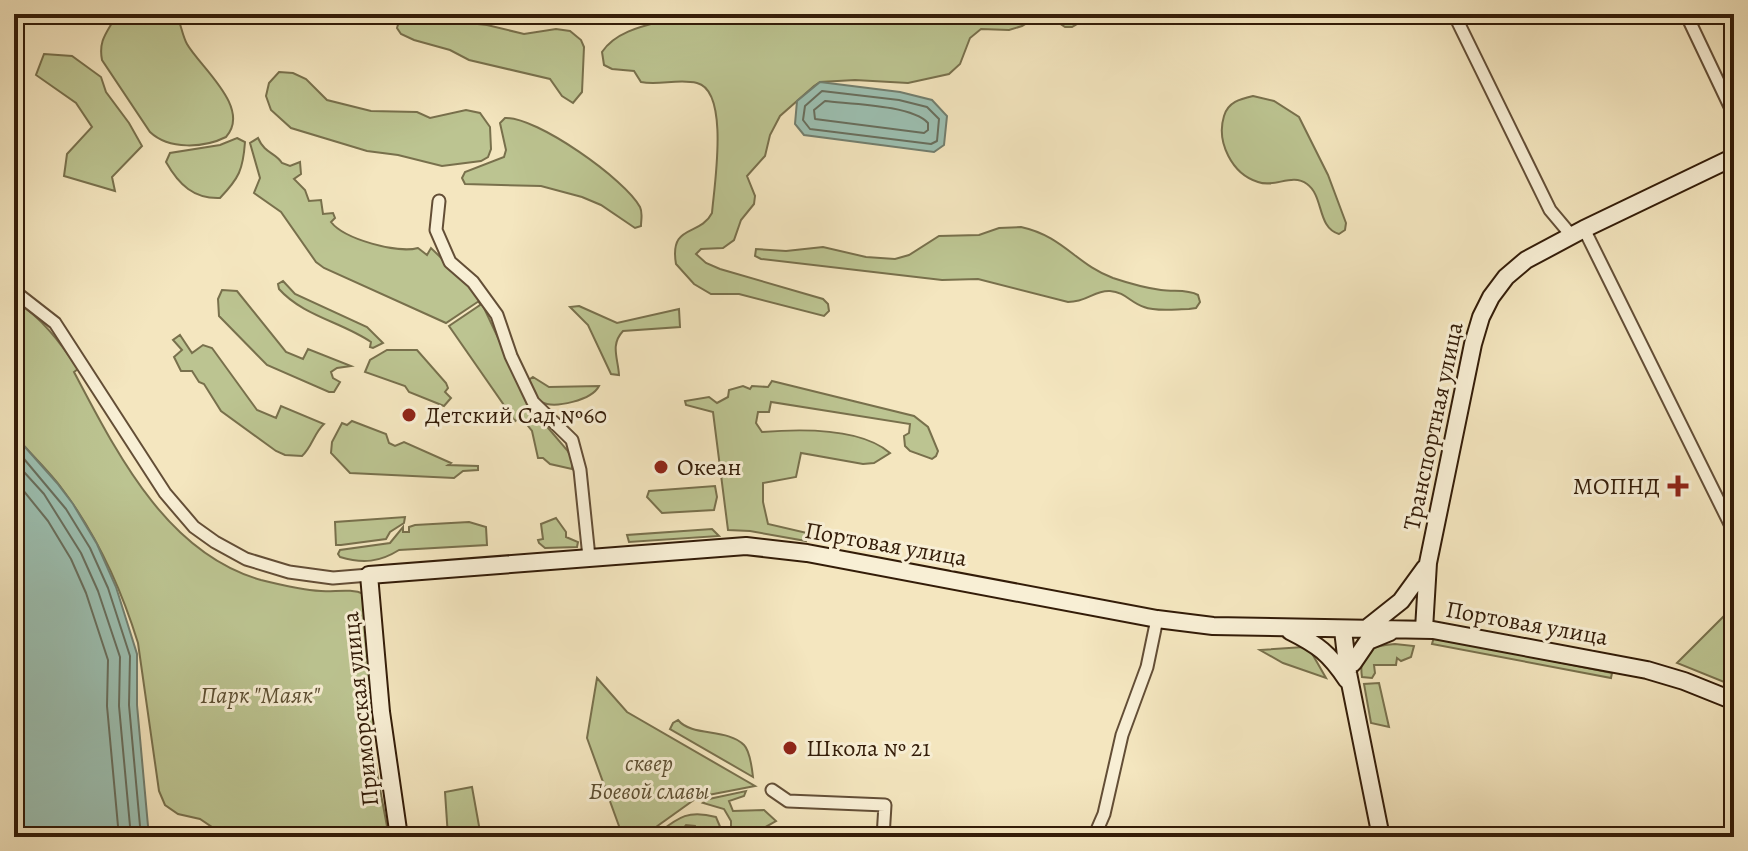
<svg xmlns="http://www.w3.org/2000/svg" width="1748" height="851" font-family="Alegreya,serif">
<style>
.green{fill:#bcc491;stroke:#78704c;stroke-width:2}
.water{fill:#9cc0b2;stroke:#727e6e;stroke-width:2}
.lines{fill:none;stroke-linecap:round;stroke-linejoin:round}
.shore{stroke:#686e5d;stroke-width:2}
.street-casing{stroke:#634e36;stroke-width:15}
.secondary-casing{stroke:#331c08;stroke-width:20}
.street{stroke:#f8efd5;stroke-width:11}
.secondary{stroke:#f8efd5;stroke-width:16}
.poi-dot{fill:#8f2418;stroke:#f8efd5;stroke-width:3}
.labels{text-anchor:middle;stroke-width:6;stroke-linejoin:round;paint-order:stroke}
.poi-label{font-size:24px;fill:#331c08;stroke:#f8efd5;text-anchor:start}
.street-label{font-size:24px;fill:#331c08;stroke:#f8efd5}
.park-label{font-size:24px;font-style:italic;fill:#5c4e31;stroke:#f8efd5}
</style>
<rect width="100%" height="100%" fill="#f4e6bf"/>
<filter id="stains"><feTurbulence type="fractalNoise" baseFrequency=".0025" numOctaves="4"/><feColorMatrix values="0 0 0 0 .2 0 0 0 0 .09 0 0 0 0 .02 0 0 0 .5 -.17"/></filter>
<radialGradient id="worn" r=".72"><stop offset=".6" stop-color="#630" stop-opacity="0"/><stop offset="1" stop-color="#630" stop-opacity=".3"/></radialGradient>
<path class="green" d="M117 14H176C181 23 182 35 187 44 200 67 252 108 226 137 204 148 169 150 150 132L102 60C98 39 108 32 117 14Z
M687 14H1094L1072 27H1065L1047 15H1040L1022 26 1009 30 981 29 970 38 960 64 949 74 908 83 855 80 820 82 814 86 780 116 770 135 765 156 747 176 755 196 754 204 741 220 734 240 723 248 701 249 696 254 706 263 720 269 823 299 828 304 829 311 824 316 739 294H711L694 284 676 264C669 223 700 237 712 213 714 187 730 91 697 83 678 78 659 86 641 82L634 71 612 69 604 65 602 52C619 26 659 24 687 14Z
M406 19H430L487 25 524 34 556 29 570 31 581 40 584 47 582 92 573 103 562 96 550 79 469 60 450 50 414 40 401 34 397 28 399 21Z
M44 54 72 56 101 77 106 92 129 123 142 146 112 177 115 191 64 176 67 154 92 127 76 103 36 75Z
M279 72 293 73 306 79 327 100 371 111 417 112 430 118 466 110 480 113 490 127 491 149 488 157 481 161 442 166 398 155 367 151 291 128 271 110 266 96 269 83Z
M1253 96 1274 101 1299 117 1328 175 1346 223 1345 230 1339 234C1317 228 1324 196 1307 184 1292 173 1275 188 1258 182 1232 174 1216 142 1224 116 1228 102 1240 99 1253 96Z
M505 118C536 116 626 180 640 207 643 213 641 219 641 226L635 228 601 205 582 197 541 186 465 184 462 178 465 172 504 157 506 150 500 123Z
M237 138 245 142C243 170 239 178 220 198 194 199 179 185 166 162L170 153 220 145Z
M258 138C265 154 275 152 282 163L290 166 300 162 301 174 294 179 305 190 309 201 321 200 323 214 333 213 335 218 331 222C344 239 398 254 418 248L427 255 431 248 477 293 531 408 567 450 572 458V469L550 464 543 458H538L532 431 521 417 515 421 449 326 480 305 479 301 446 323 324 268 316 262 281 212 254 193 260 178 250 143Z
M1021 227C1063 236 1077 265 1113 278 1128 283 1146 288 1161 290 1174 292 1187 289 1198 295L1200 302 1196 308 1189 309C1176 309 1156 312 1144 307 1131 303 1125 292 1110 291 1094 290 1088 302 1068 302L978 279 942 280 761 259 755 256 756 249 786 251 823 247 866 257 895 259 909 255 939 236 979 235 999 228Z
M283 281 295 294 367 327 383 343 373 348 370 347 371 342C342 322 303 316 279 289L278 284Z
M222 290 237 291 286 352 303 359 308 349 351 366 337 368 331 372 333 378 340 382 334 392H329L267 365 219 316 218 299Z
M14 300C42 318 60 342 78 369L74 372C117 453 166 553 261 580 281 585 301 590 321 591 335 592 351 588 364 594L376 722 369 730 389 837H240L238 831 212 827 200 819 178 814 165 805 159 791 138 643C121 588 95 532 60 486 46 468 29 452 14 435Z
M579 306 617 323 679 309 680 327 623 331C610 345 618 358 619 375L611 374 588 325 570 307Z
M180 335 192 353 203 345 212 348 257 410 276 418 281 406 324 424C314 433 312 447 302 456L285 455 276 451 221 411 204 384 199 382 192 371H181L174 357 182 350 173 340Z
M387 350H417L446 383 448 388 445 392 451 398 444 406 409 392 405 386 365 372 370 360Z
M533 377 549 387 599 386C592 400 555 409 541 402 534 398 531 388 527 381Z
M772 381 914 416 928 427 938 451 936 456 932 459 910 451 905 446 904 436 909 433 910 424 771 402 769 412H758L756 423 762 432C799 429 860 427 890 453L874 463 863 464 801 453 796 477 763 483V502L768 524 807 533 806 541 750 531 728 530 713 412 686 405 685 401 709 397 717 403 728 397 729 390 743 386 750 389 752 386 768 387Z
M352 421 386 434 389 443 395 446 404 442 451 463 448 465 478 466V470L463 471 454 478 350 473 331 453 332 442 342 423 347 425Z
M715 486 717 497 714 510 662 513 647 497 649 491Z
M405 517 404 523 390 532 386 539 341 545H336L335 522Z
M556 518 566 532V537L578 542 577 547 545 548 539 543 538 540 543 539 541 524Z
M469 522 486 527 487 545 399 550C380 562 363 564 340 557L338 554 340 550 390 543 403 527V532H409V527L415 525Z
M712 529 719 536 629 542 627 535Z
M1734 606V686L1677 663Z
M1434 637 1612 673 1611 678 1432 644Z
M1395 644 1414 646 1411 657 1401 661 1397 658 1396 665H1374L1375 673 1372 678 1362 677C1358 649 1371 646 1395 644Z
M1304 647 1310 650 1326 678 1283 663 1260 650Z
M597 678 627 712 755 786 698 797 642 837H623L587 738Z
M1379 683 1389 727 1371 723 1364 684Z
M678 720C692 737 727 728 744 745 750 751 752 768 753 777L670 729 673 723Z
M472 787 481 837H448L445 792Z
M746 791 744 796 729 801 733 811 764 810 776 821 762 829 722 837 698 835 695 826 686 825 677 837H653C677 819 685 809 716 817L721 829 731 830V821L724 809 703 803 709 799Z"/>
<path class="water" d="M820 82 900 92 932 100 947 116 944 145 934 152 804 135 795 124 797 101Z
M17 438 57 483 73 504 97 544 116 587 137 654V705L149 837H14V439Z"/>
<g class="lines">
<path class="shore" d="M822 91 899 100 927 107 939 119 937 141 931 144 810 129 803 120 805 106Z
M825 101C850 104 912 105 928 123V130L924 133 815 119 814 110Z
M14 447 66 509 90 548 108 588 130 656 129 705 141 837
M14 461 44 494 81 553 98 591 120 657 119 706 131 837
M14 479 48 521 71 559 86 593 108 660 107 706 119 837"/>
<g class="street-casing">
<path id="street" d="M1454 14 1550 210 1571 235
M1686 14 1734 115
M439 201 436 230 450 262 473 282 497 315 511 356 533 402 572 440 580 470 589 557
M1584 229 1734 532
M14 291 55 323 165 493 194 527 215 542 246 559 289 572 333 578 369 575
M772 790 788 801 885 805 883 837
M1094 837 1104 814 1122 735 1147 667 1157 619"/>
</g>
<g class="secondary-casing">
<path id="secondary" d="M1367 628 1401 601 1425 568
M1424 629 1428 563 1473 344 1481 317 1491 297 1506 277 1526 260 1584 229 1734 157
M1343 630 1348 673 1381 837
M1290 631C1318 645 1329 653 1347 680
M1353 663 1368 641 1390 632
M399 837 381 712 369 575 746 546 807 553 1157 619 1213 626 1433 630 1647 670 1684 681 1734 701"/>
</g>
<use href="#street" class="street"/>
<use href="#secondary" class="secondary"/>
</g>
<g class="poi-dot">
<circle cx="409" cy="415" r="8"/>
<circle cx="661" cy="467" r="8"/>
<path d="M1674 474h8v8h8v8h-8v8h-8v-8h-8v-8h8z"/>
<circle cx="790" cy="748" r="8"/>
</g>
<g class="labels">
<g class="poi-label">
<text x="425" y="423">Детский Сад №60</text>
<text x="677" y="475">Океан</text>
<text x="1660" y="494" text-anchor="end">МОПНД</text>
<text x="806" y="756">Школа № 21</text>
</g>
<g class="street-label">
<text transform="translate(1433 426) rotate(-78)" y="8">Транспортная улица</text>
<text transform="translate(886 544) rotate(10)" y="8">Портовая улица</text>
<text transform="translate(1527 623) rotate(10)" y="8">Портовая улица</text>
<text transform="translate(360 709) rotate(-96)" y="8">Приморская улица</text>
</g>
<g class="park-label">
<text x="260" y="703">Парк "Маяк"</text>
<text x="649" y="771">сквер<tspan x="649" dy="28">Боевой славы</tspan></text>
</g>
</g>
<rect width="1748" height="851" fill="none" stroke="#f4e6bf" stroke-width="48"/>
<rect x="16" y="16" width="1716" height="819" fill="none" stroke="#331c08" stroke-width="4"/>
<rect x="24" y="24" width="1700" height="803" fill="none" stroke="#331c08" stroke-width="2"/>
<rect width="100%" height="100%" filter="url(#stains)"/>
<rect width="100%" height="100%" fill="url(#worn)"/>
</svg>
